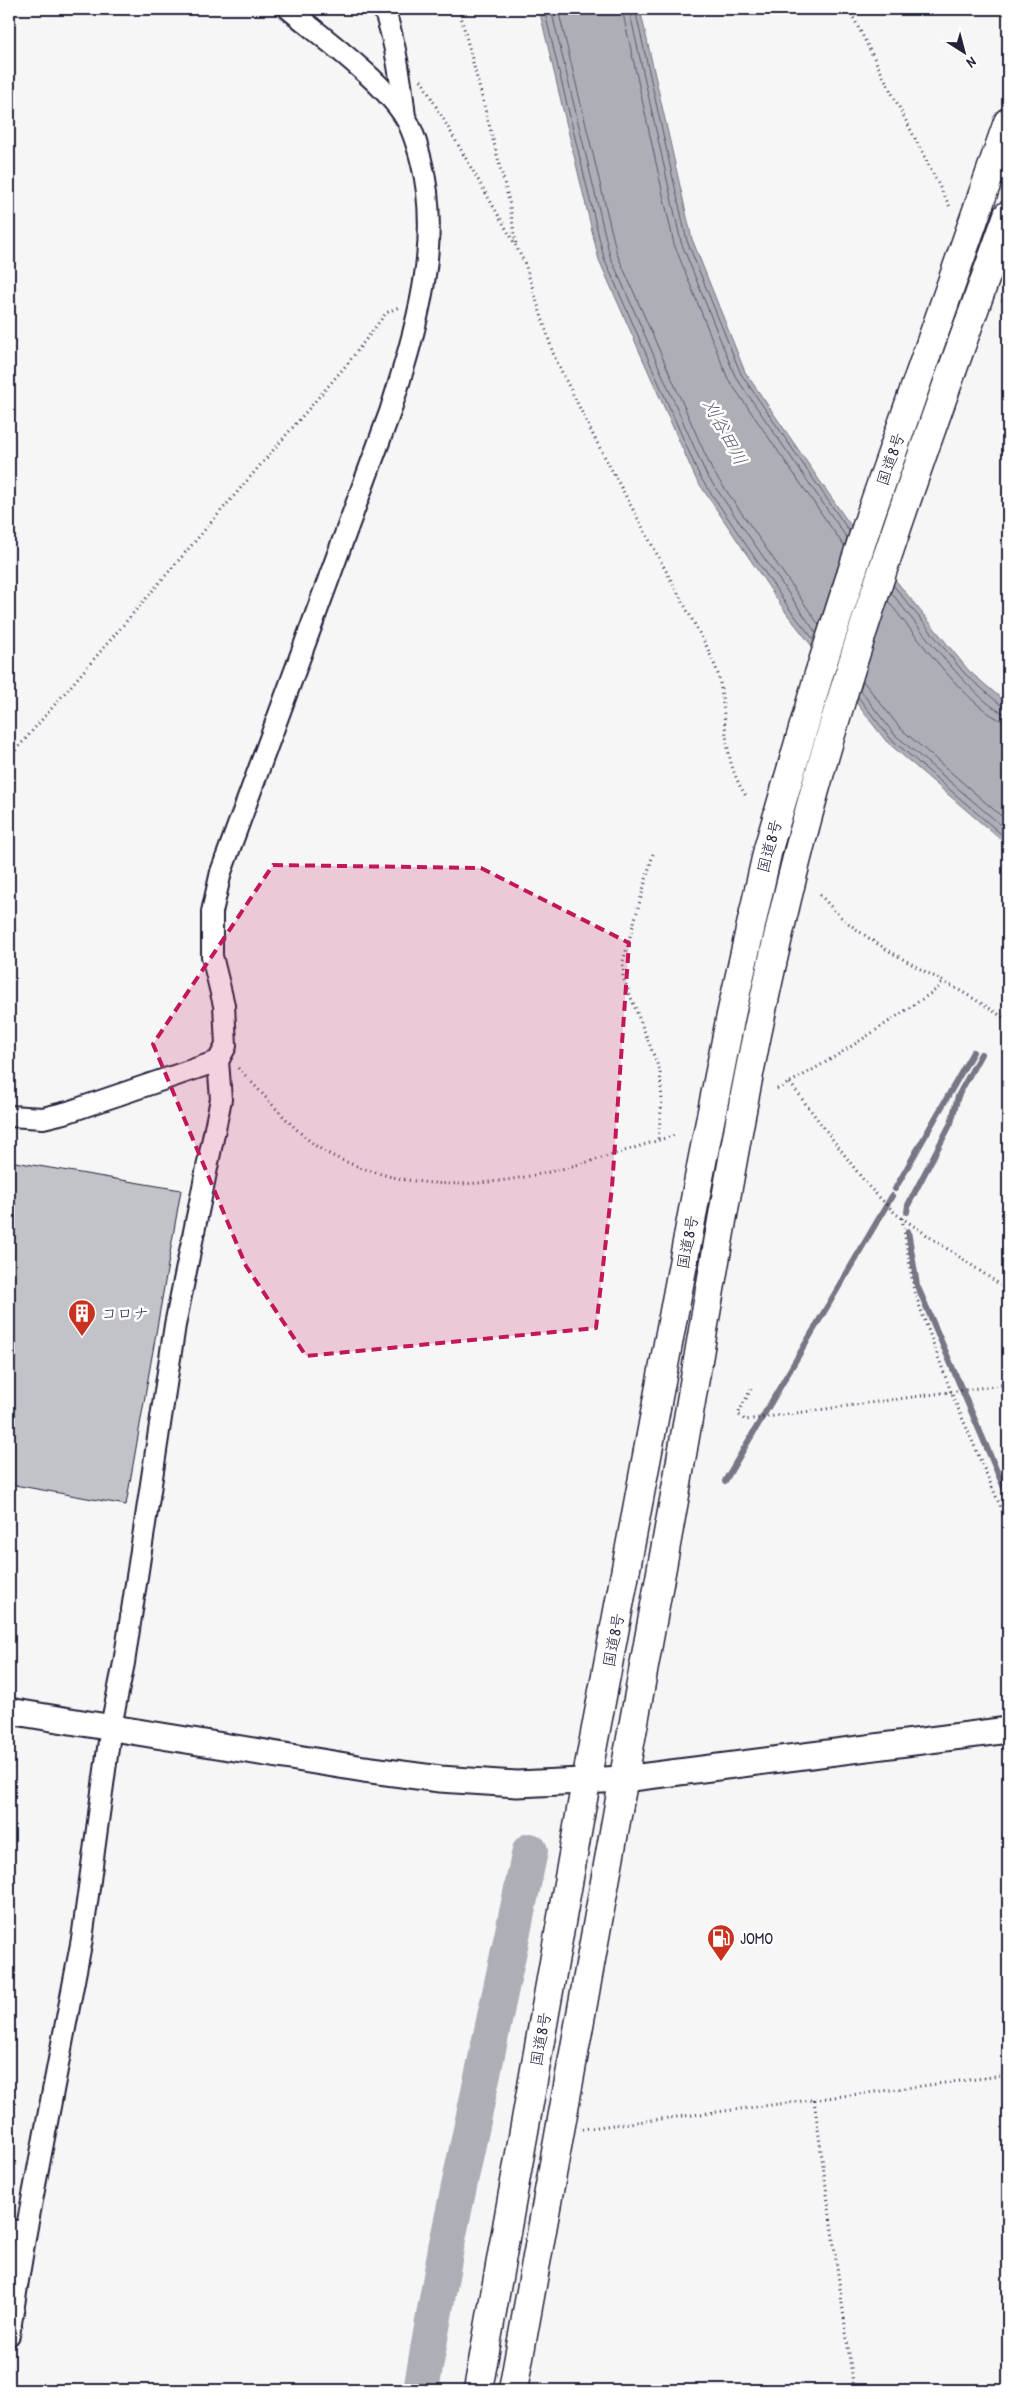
<svg xmlns="http://www.w3.org/2000/svg" width="1017" height="2399" font-family="'Patrick Hand','Klee One',sans-serif">
<style>
.water{fill:#aeaeb7;stroke:#767685}
.lines{fill:none;stroke-linecap:round;stroke-linejoin:round}
.shore{stroke:#5a5a6d;stroke-width:1}
.stream{stroke:#767685;stroke-width:6}
.river{stroke:#aeaeb7;stroke-width:36}
.building{fill:#c2c2c9;stroke:#22223b}
.minor-casing{stroke:#22223b;stroke-width:24}
.tertiary-casing{stroke:#22223b;stroke-width:29}
.trunk-casing{stroke:#22223b;stroke-width:31}
.path{stroke:#22223b;stroke-width:3;stroke-dasharray:1 4;stroke-linecap:butt}
.minor{stroke:#fff;stroke-width:20}
.tertiary{stroke:#fff;stroke-width:25}
.trunk{stroke:#fff;stroke-width:28}
.marked{fill:#c2185b;fill-opacity:0.2;stroke:#c2185b;stroke-width:4;stroke-dasharray:10 6;stroke-linejoin:round}
.labels{text-anchor:middle;stroke-width:5;stroke-linejoin:round;paint-order:stroke}
.street-label{font-size:16px;fill:#22223b;stroke:#fff}
.poi-label{font-size:16px;fill:#22223b;stroke:#fff;text-anchor:start}
.water-label{font-size:18px;font-style:italic;fill:#5a5a6d;stroke:#fff}
</style>
<rect width="100%" height="100%" fill="#f6f6f7"/>
<filter id="ink" filterUnits="userSpaceOnUse"><feTurbulence type="fractalNoise" baseFrequency=".02" numOctaves="2"/><feDisplacementMap in="SourceGraphic" scale="10" xChannelSelector="R" yChannelSelector="G"/><feConvolveMatrix kernelMatrix="1 2 1 2 8 2 1 2 1" color-interpolation-filters="sRGB"/></filter>
<g filter="url(#ink)">
<path class="water" d="M539 9H640L692 239 745 372 846 519 969 671 1008 704V846L886 741 787 614 696 479 599 260Z"/>
<g class="lines">
<path class="shore" d="M544 9 604 258 700 477 791 611 814 640
M551 9 610 256 706 474 816 633
M558 9 617 254 712 470 819 625
M622 9 674 244 728 379 844 546
M629 9 681 242 735 376 847 538
M635 9 687 241 741 374 849 531
M893 585 965 674 1003 707 1008 708
M891 592C910 616 982 713 1008 714
M888 601C909 627 977 720 1008 722
M863 681 900 728 1008 822
M860 690 894 734 1008 831
M858 697 890 738 1008 840"/>
<path class="stream" d="M895 1189 973 1052
M907 1212 908 1205 951 1123 958 1096 981 1054
M908 1231 917 1285 1008 1497
M725 1481 892 1196"/>
<path class="river" d="M421 2390 446 2248 530 1851"/>
</g>
<path class="building" d="M9 1161 181 1190 126 1505 9 1484Z"/>
<g class="lines">
<g class="minor-casing">
<path id="minor" d="M384 9C396 45 401 80 405 117
M9 1116 43 1118 68 1112 218 1061
M9 2230 26 2232 82 1939 111 1726 124 1663 175 1325 221 1099 218 1061 226 1046 224 1005 212 956V912L221 872 390 412C415 332 443 244 421 160 417 145 413 130 405 117 383 81 323 38 289 9
M9 2335 26 2232"/>
</g>
<g class="tertiary-casing">
<path id="tertiary" d="M9 1711 364 1769 440 1779 517 1784 624 1779 1008 1730"/>
</g>
<g class="trunk-casing">
<path id="trunk" d="M478 2390 586 1782 702 1162 731 1015 768 849 819 674 870 516 1008 122
M513 2390C565 2091 622 1793 675 1495 716 1259 751 1020 815 790 869 595 940 405 1008 215"/>
</g>
<path class="path" d="M459 9 509 201 516 244
M849 9 950 207
M421 80 516 246 525 264 554 356 594 437 708 649C711 658 717 668 719 678 728 720 721 761 747 797
M1002 300 1008 311
M9 758 348 363 386 313 399 307
M653 854 623 962V977L660 1071 662 1101 658 1140
M820 895C829 904 837 915 847 922 897 962 957 984 1008 1021
M238 1068C262 1092 284 1120 310 1141 326 1155 348 1163 368 1170 471 1205 576 1166 675 1135
M790 1083 868 1186 896 1214 1008 1290
M777 1089C833 1061 885 1024 937 989L943 981
M902 1218 914 1291 951 1392 1008 1524
M751 1389 738 1414 745 1420 1008 1384
M814 2100 854 2390
M582 2129 1008 2075"/>
<use href="#minor" class="minor"/>
<use href="#tertiary" class="tertiary"/>
<use href="#trunk" class="trunk"/>
</g>
</g>
<path class="marked" d="M273 865 481 868 629 943 612 1187 596 1328 306 1356 246 1266 153 1044Z"/>
<defs>
<g id="building-pin" transform="scale(1.4375)"><path d="M0 17L-7.5 6A9.5 9.5 0 1 1 7.5 6Z" fill="#c8321e" stroke="#fff"/><path d="M-4-6H4V6H1V3H-1V6H-4ZM-2.5-4.3h1.7v1.8h-1.7ZM.8-4.3h1.7v1.8H.8ZM-2.5-1h1.7V.8h-1.7ZM.8-1h1.7V.8H.8Z" fill="#fff"/></g>
<g id="fuel-pin" transform="scale(1.4375)"><path d="M0 17L-7.5 6A9.5 9.5 0 1 1 7.5 6Z" fill="#c8321e" stroke="#fff"/><path d="M-5.5-6h7V0h2V4h1.3V-2.5L3-4.5l.8-.8L6-3V5H2.5V1h-1V6h-7ZM-4.2-4.7v3.2H.2V-4.7Z" fill="#fff"/></g>
</defs>
<g fill-rule="evenodd">
<use href="#building-pin" x="82" y="1313"/>
<use href="#fuel-pin" x="721" y="1938"/>
</g>
<g class="labels">
<g class="street-label">
<text transform="translate(890 459) rotate(-71)" y="6">国道8号</text>
<text transform="translate(769 846) rotate(-75)" y="6">国道8号</text>
<text transform="translate(687 1242) rotate(-79)" y="6">国道8号</text>
<text transform="translate(613 1640) rotate(-79)" y="6">国道8号</text>
<text transform="translate(540 2039) rotate(-80)" y="6">国道8号</text>
</g>
<g class="poi-label">
<text x="101" y="1319">コロナ</text>
<text x="740" y="1944">JOMO</text>
</g>
<g class="water-label">
<text transform="translate(725 432) rotate(62)" y="6">刈谷田川</text>
</g>
</g>
<rect width="1017" height="2399" fill="none" stroke="#fff" stroke-width="30"/>
<rect x="15" y="15" width="987" height="2369" fill="none" stroke="#22223b" stroke-width="2" filter="url(#ink)"/>
<g transform="translate(964 52) rotate(144)" stroke="#ffffff" stroke-width="4" paint-order="stroke">
<path d="M0-4L9 19L0 12L-9 19Z" fill="#22223b"/>
<text y="-8" font-size="14" font-weight="bold" text-anchor="middle" fill="#22223b">N</text>
</g>
</svg>
